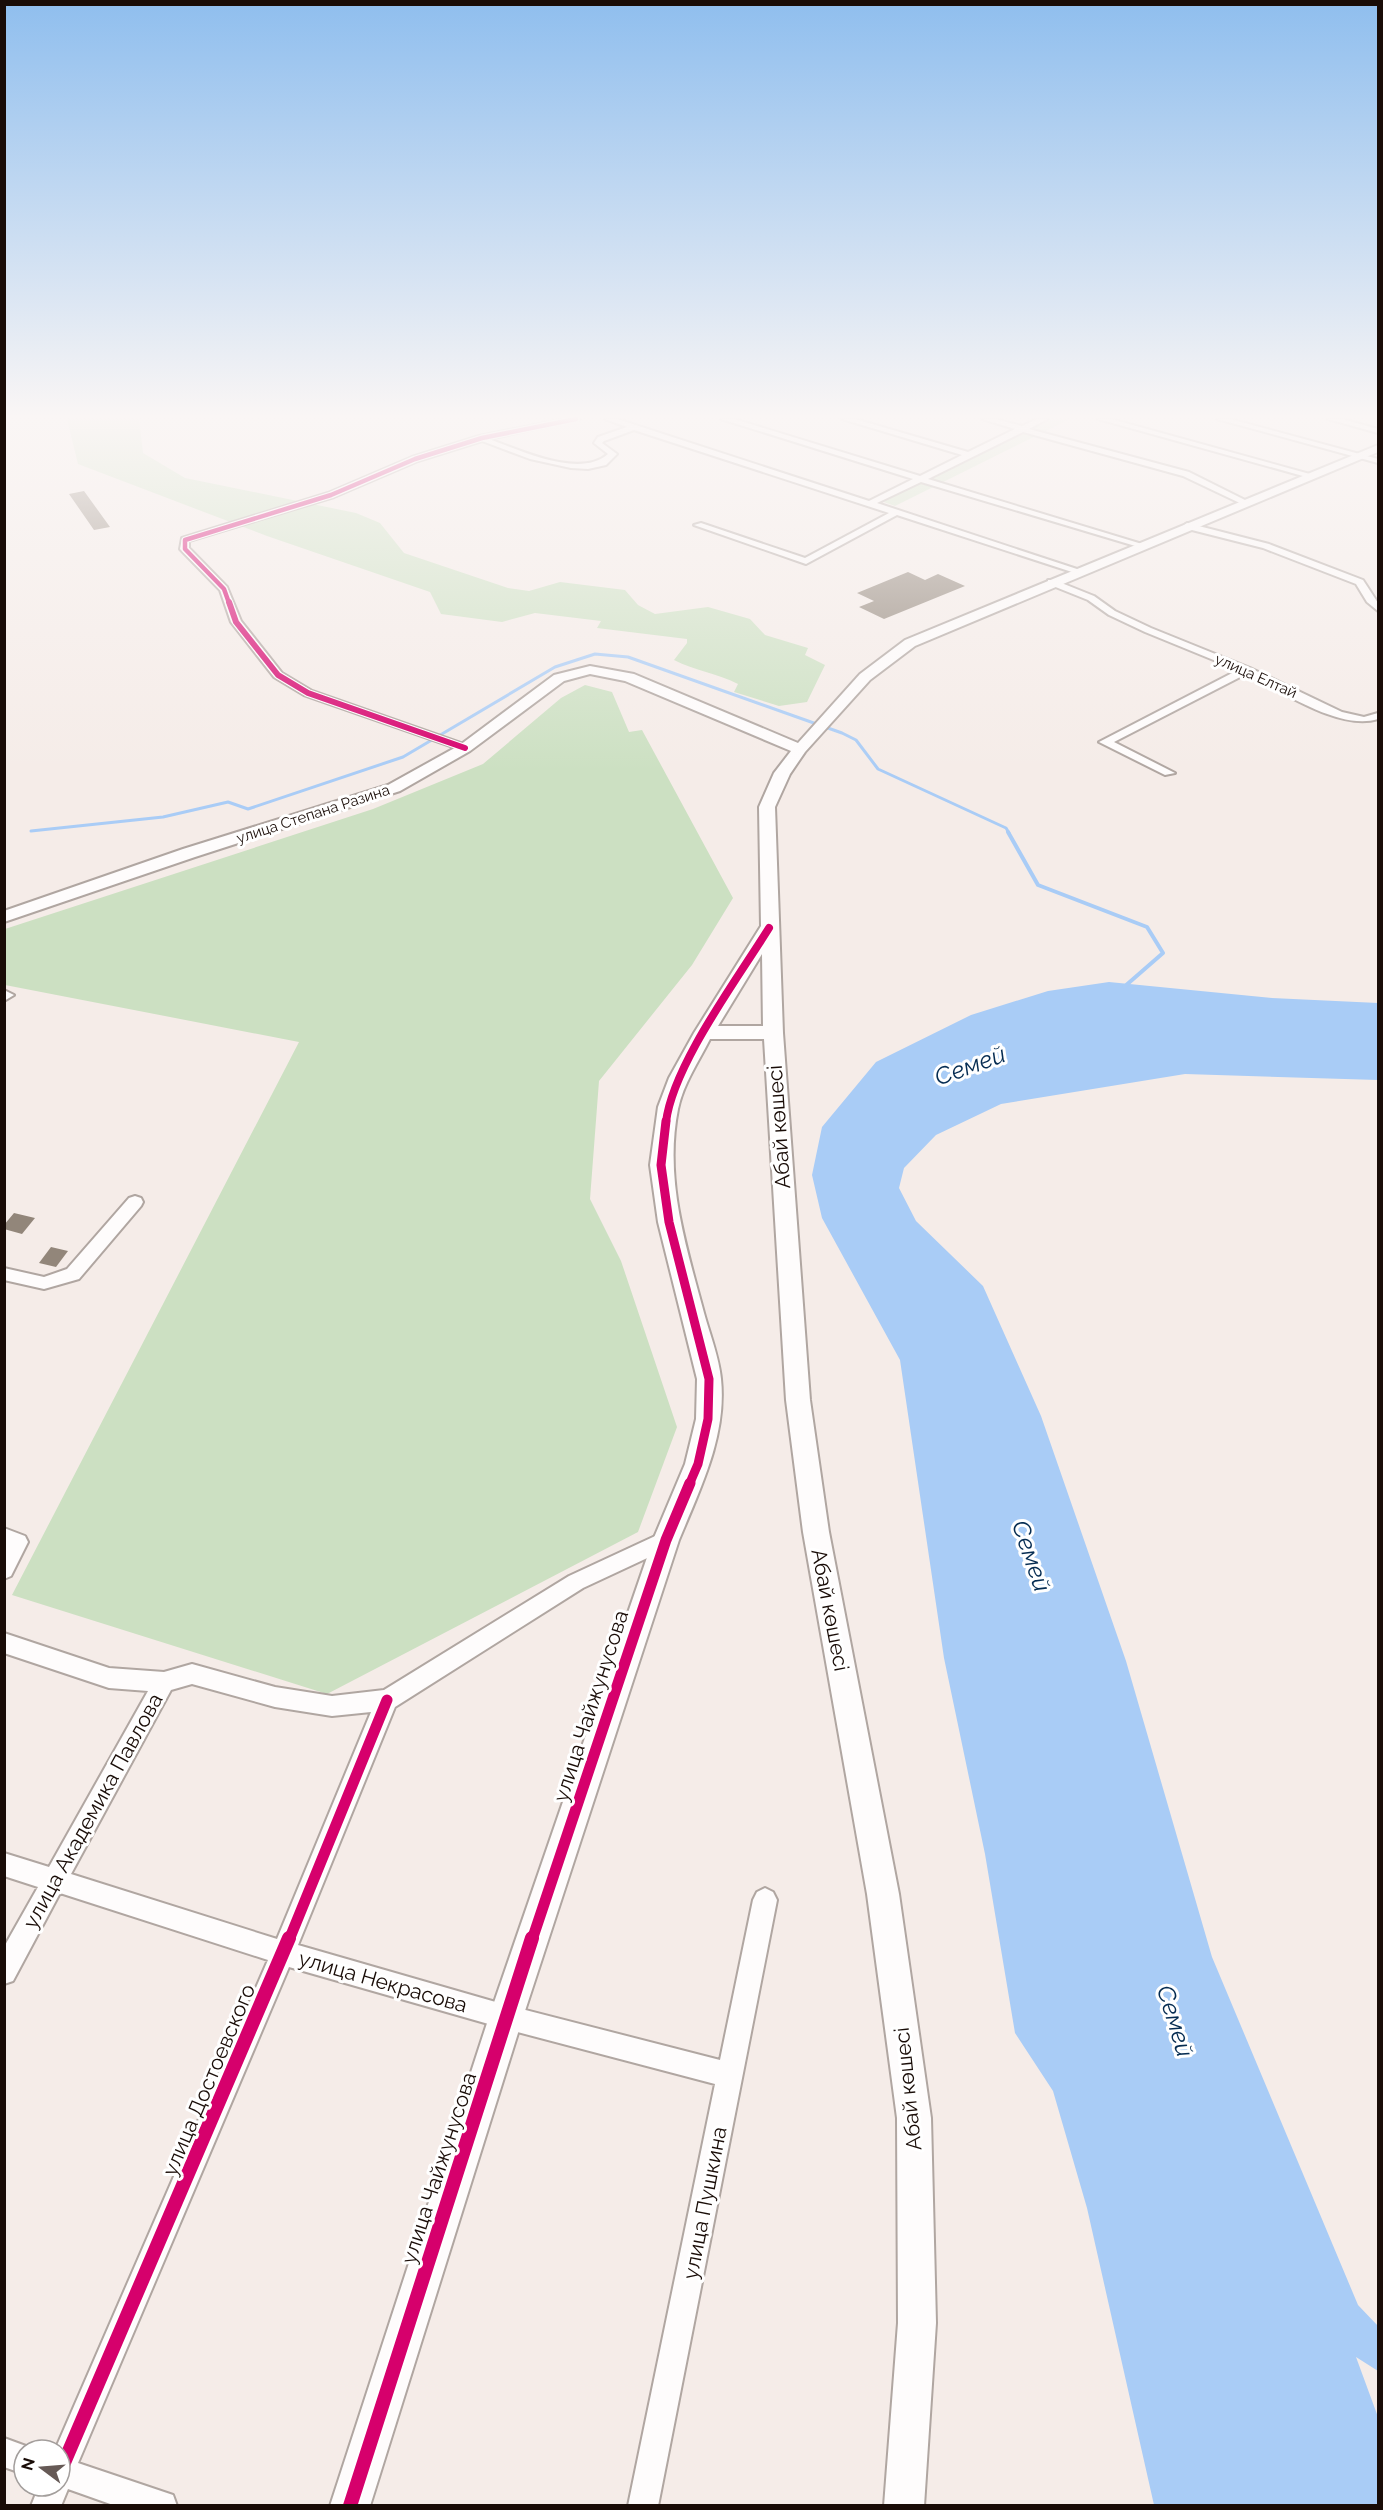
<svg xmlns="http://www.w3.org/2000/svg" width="1383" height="2510" font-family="Raleway,sans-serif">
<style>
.green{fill:#cce0c2}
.water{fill:#a9ccf6}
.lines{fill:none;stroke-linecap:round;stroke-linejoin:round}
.stream-far1{stroke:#a9ccf6;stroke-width:3}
.stream{stroke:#a9ccf6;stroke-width:4}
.building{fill:#92867a}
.street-casing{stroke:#b0a6a1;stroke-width:4}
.secondary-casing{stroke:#b0a6a1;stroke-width:4}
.street{fill:#fefcfc;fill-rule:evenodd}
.secondary{fill:#fefcfc;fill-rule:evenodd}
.cycleway-far5-casing{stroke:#fff;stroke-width:7}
.cycleway-far4-casing{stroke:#fff;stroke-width:8}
.cycleway-far3-casing{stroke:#fff;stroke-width:10}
.cycleway-far2-casing{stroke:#fff;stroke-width:13}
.cycleway-far1-casing{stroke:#fff;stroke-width:15}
.cycleway-casing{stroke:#fff;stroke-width:18}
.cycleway-far5{stroke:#d6006c;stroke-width:4.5}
.cycleway-far4{stroke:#d6006c;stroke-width:6}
.cycleway-far3{stroke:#d6006c;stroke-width:8}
.cycleway-far2{stroke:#d6006c;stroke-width:9}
.cycleway-far1{stroke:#d6006c;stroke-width:11}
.cycleway{stroke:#d6006c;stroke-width:14}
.labels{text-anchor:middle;stroke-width:6;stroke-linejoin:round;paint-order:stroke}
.far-street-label{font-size:15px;fill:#190c07;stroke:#fff}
.near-street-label{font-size:21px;fill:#190c07;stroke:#fff}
.near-water-label{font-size:24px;font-style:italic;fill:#052c52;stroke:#fff}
</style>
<rect width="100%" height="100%" fill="#f5ece8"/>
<path class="green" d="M67 419H139L143 453 185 478 356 513 380 523 404 553 508 588 529 591 560 582 625 590 638 605 655 614 708 607 750 619 765 635 808 648 805 655 825 665 807 702 779 706 734 692 738 684C717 673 695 671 674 660L687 643V639L597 628 601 621 535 613 502 622 441 614 430 592 267 536 78 464Z
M1045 419H1070L895 506 878 500Z
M585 685 612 692 629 732 642 730 733 898 692 965 599 1081 590 1199 621 1261 677 1427 638 1532 327 1694 12 1595 299 1042 5 985V929L373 809 483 764 561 698Z"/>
<path class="water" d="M1109 982 1272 998 1378 1003V1080L1185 1074 1001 1104 936 1135 904 1168 899 1188 916 1221 983 1286 1041 1416 1126 1661 1212 1957 1358 2305 1378 2326V2371L1356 2357 1378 2417V2505H1154L1087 2208 1053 2091 1015 2033 985 1854 944 1658 900 1360 822 1218 812 1175 822 1127 876 1062 971 1015 1048 991Z"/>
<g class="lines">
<path class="stream-far1" d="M31 831 163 817 228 802 248 809 403 757 555 667 595 654 628 657 842 733 856 740 878 769 1006 828 1009 833"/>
<path class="stream" d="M1008 832 1038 885 1147 927 1163 953 1124 987"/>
</g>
<path class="building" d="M84 491 110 527 94 530 69 494Z
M908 572 925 580 938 574 965 586 884 619 859 607 874 601 857 593Z
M14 1213 35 1218 22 1234 4 1229V1225Z
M51 1247 68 1251 56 1267 39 1263Z"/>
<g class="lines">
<g class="street-casing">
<path id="street" d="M564 419H580L489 439C520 450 580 479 608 454L594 443 598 437 627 427 605 419H617L869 501 913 479 721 419H734L920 476 962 455 842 419H855L968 452 1015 429 982 419H995L1022 426 1037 419H1047L1029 429 1189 472 1251 503 1244 505 1183 476 1023 432 928 479 1142 544V548L921 482 877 503 1083 571 1075 573 897 515 806 564 694 525 701 523 805 558 889 513 634 430 604 441 602 443 617 454 606 465 588 469 571 468 530 459 482 441 418 461 334 497 189 541V548L227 587 241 621 282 673 312 691 469 746V750L465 751 304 695 274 677 231 622 220 590 180 549 182 538 328 493 412 457 479 436Z
M1098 419H1111L1317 476 1310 478Z
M1217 419H1230L1378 459V463Z
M1328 419H1342L1378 429V433Z
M1187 523 1269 544 1363 580 1378 603V611L1367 602 1356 584 1263 548 1184 528 1183 526Z
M1048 580H1054L1094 596 1115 611 1151 628 1250 668 1342 712 1364 717 1378 713V719C1339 731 1282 691 1246 674L1114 742 1175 773 1165 775 1099 742 1238 670 1145 632 1109 615 1088 600 1048 584Z
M4 990 14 995 4 1001Z
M135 1196 141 1198 143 1202 141 1206 79 1279 44 1289 4 1280V1268L44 1277 67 1269 129 1198Z
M4 1528 25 1536 28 1542 11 1576 4 1579Z
M666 1531 673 1534 676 1540 673 1546 583 1588 395 1707 298 1945 506 2005 720 2060 753 1900 757 1892 765 1888 773 1892 777 1900 658 2506H628L715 2084 506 2029 289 1967 78 2463 173 2495 177 2506H116L68 2489 61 2506H31L39 2486H60V2450H55L268 1960 60 1893 13 1981 4 1984V1947L38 1887 4 1876V1853L49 1867 148 1691 109 1688 4 1653V1633L109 1668 164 1672 192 1664 275 1687 332 1696 384 1690 569 1576ZM192 1684 275 1707 332 1716 371 1712 277 1939 71 1874 171 1690Z
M4 2438 34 2449 24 2450V2474L4 2467Z"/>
</g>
<g class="secondary-casing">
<path id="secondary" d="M1378 445V452L915 646 870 680 805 752 790 774 775 807 783 1033 810 1400 829 1532 899 1894 931 2118 936 2323 924 2506H884L898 2323 897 2118 867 1894 803 1532 786 1400 764 1039H710C699 1061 683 1084 678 1109 664 1179 686 1246 704 1313 710 1335 719 1357 721 1379 727 1436 700 1489 679 1540L523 2017 370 2506H330L489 2017 653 1540 685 1464 696 1419 697 1379 658 1222 650 1165 658 1107 669 1078 694 1033 761 926 759 807 774 773 791 751 625 681 590 674 564 681 470 751 400 791 195 857 4 922V911L183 849 388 785 460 745 554 675 590 666 634 674 798 743 860 674 905 640ZM762 954 763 1026H718Z"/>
</g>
<use href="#street" class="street"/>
<use href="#secondary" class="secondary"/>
<g class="cycleway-far5-casing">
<path id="cycleway-far5" d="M229 603 224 589 185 549V540L331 495 415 459 482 438 576 419"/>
</g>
<g class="cycleway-far4-casing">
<path id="cycleway-far4" d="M229 602 236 622 278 675 308 693 465 748"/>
</g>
<g class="cycleway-far3-casing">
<path id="cycleway-far3" d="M666 1122C673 1065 738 978 769 928"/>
</g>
<g class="cycleway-far2-casing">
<path id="cycleway-far2" d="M666 1121 661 1165 669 1222 709 1379 708 1419 698 1464 689 1485"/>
</g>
<g class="cycleway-far1-casing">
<path id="cycleway-far1" d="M289 1940 387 1700
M532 1940 666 1540 690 1483"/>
</g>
<g class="cycleway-casing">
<path id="cycleway" d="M60 2472 289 1938
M350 2506 532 1938"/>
</g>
<use href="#cycleway-far5" class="cycleway-far5"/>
<use href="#cycleway-far4" class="cycleway-far4"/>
<use href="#cycleway-far3" class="cycleway-far3"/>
<use href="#cycleway-far2" class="cycleway-far2"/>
<use href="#cycleway-far1" class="cycleway-far1"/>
<use href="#cycleway" class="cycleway"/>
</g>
<linearGradient id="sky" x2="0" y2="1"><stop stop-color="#8fbeee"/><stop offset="0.54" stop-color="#faf6f5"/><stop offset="1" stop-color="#faf6f5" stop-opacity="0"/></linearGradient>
<rect width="1383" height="771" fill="url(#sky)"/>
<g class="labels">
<g class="far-street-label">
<text transform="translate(1256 676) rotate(24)" y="5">улица Елтай</text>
<text transform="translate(313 814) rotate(-18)" y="5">улица Степана Разина</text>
</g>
<g class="near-street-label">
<text transform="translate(779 1127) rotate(-94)" y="7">Абай көшесі</text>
<text transform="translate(830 1610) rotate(79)" y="7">Абай көшесі</text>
<text transform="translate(591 1706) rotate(-72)" y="7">улица Чайжунусова</text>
<text transform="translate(93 1811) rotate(-61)" y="7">улица Академика Павлова</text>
<text transform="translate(383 1982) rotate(16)" y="7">улица Некрасова</text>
<text transform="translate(209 2080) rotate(-67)" y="7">улица Достоевского</text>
<text transform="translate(908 2089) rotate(-96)" y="7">Абай көшесі</text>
<text transform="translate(439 2168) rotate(-72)" y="7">улица Чайжунусова</text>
<text transform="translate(705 2203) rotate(-79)" y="7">улица Пушкина</text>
</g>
<g class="near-water-label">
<text transform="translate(970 1066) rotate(-20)" y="8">Семей</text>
<text transform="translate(1031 1556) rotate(71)" y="8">Семей</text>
<text transform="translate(1175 2021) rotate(73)" y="8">Семей</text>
</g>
</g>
<rect width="1383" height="2510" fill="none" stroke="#190c07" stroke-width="12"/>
<g transform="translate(42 2468) rotate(286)"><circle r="28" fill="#ffffff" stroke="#a39e9c" stroke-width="1.5"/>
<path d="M0-4.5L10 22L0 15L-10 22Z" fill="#665a56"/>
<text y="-9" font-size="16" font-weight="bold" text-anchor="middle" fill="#190c07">N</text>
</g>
</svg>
